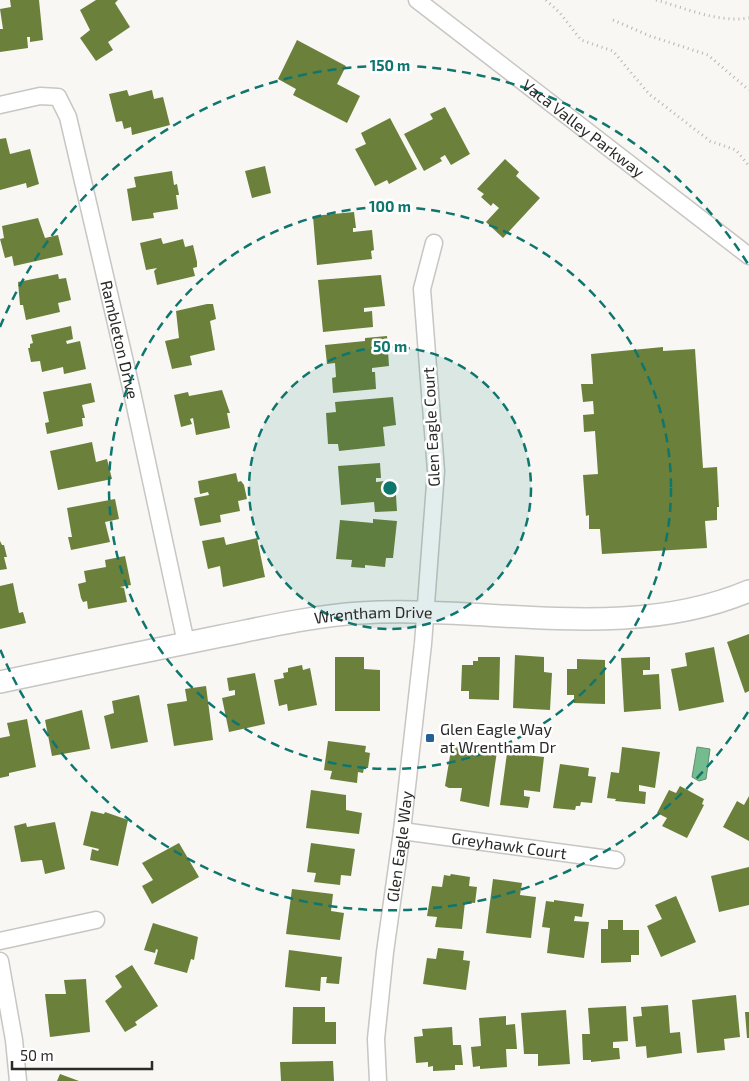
<svg xmlns="http://www.w3.org/2000/svg" width="749" height="1081" font-family="'Exo 2',sans-serif">
<style>
.water{fill:#74bc8e;stroke:#5e9070}
.building{fill:#6b803a}
.lines{fill:none;stroke-linecap:round;stroke-linejoin:round}
.minor-casing{stroke:#c7c6c3;stroke-width:19}
.tertiary-casing{stroke:#c7c6c3;stroke-width:24}
.path{stroke:#b6b6b3;stroke-width:3;stroke-dasharray:1 4;stroke-linecap:butt}
.minor{stroke:#fff;stroke-width:16}
.tertiary{stroke:#fff;stroke-width:21}
.ring{fill:none;stroke:#0f766e;stroke-width:2.5;stroke-dasharray:9 6}
.poi-dot{fill:#236096;stroke:#fff;stroke-width:2}
.labels{text-anchor:middle;stroke-width:5;stroke-linejoin:round;paint-order:stroke}
.street-label{font-size:16px;fill:#2a2a29;stroke:#fff}
.poi-label{font-size:16px;fill:#2a2a29;stroke:#fff;text-anchor:start}
.centre{fill:#0f766e;stroke:#fff;stroke-width:2.5}
.ring-label{font-size:15px;text-anchor:middle;font-weight:bold;fill:#0f766e;stroke:#fff;stroke-width:5;stroke-linejoin:round;paint-order:stroke}
</style>
<rect width="100%" height="100%" fill="#f8f7f3"/>
<path class="water" d="M697 747 710 749 706 779 699 781 692 777Z"/>
<path class="building" d="M10 0H39L43 40 30 42V37H27L28 48 0 52V29H3L0 9 11 7Z
M96 0H118L115 3 130 27 108 42 113 50 96 61 80 38 90 30 80 10Z
M297 40 346 66 337 84 360 96 347 123 293 95 296 89 278 79Z
M127 90 129 96 152 90 154 99 163 97 170 125 132 135 131 127 124 129 122 121 116 122 109 94Z
M445 107 470 154 451 165 445 155 440 158 442 161 424 171 404 134 433 119 430 114Z
M390 118 417 169 389 184 387 180 375 186 355 149 366 144 361 133Z
M6 138 10 154 30 149 39 184 27 188 26 183 0 190V139Z
M505 159 519 172 516 176 540 198 503 238 486 222 499 208 493 203 491 206 481 197 484 194 477 189Z
M265 166 271 193 252 198 245 171Z
M172 171 174 185 177 184 179 195H176L178 209 153 213 154 218 132 221 127 189 136 187 134 177Z
M354 212 356 228H353V232L372 230 374 250 371 251 372 259 317 265 313 216Z
M38 218 45 238 58 235 63 255 14 266 12 256 5 258 0 239 4 238 2 226Z
M161 238 163 244 183 239 185 247 193 245 197 262V267L193 268 195 276 157 285 154 271 157 268 146 270 140 243Z
M58 274 59 279 66 278 71 300 58 303 60 312 26 320 23 305H20L18 282Z
M381 275 385 306 364 308V312L372 311 373 327 323 332 318 280Z
M207 304H213L216 319 210 321 215 350 190 356 192 365 172 369 165 341 179 338 176 311Z
M71 326 73 339 66 341 67 344 80 341 86 369 64 374 63 367 42 372 40 361 31 362 28 348H30V344L33 343 31 335Z
M387 336 389 366 372 368V372H375L376 389 333 393 332 378 336 377 335 363 327 364 325 345 365 341V338Z
M663 347V351L695 349 703 468 717 467 719 507H717V520L705 521 707 548 602 554 600 529H589V515L586 516 583 475 598 474 595 431 584 432 583 415 594 414 593 401 583 402 581 384H593L591 354Z
M91 383 95 402 82 405 85 418H82L83 426 47 434 45 423 49 422 43 392Z
M222 390 230 413H227L230 428 196 435 193 418 190 419 192 424 181 427 174 395 188 392 189 396Z
M393 397 396 425 383 427 385 446 339 451 338 444H328L326 413 336 412 335 402Z
M92 442 96 462 107 459 112 479 58 490 50 451Z
M380 463 381 478H376V482L395 480 397 511 375 512 374 502 341 505 338 466Z
M236 473 238 482 241 481 244 485 247 499 238 501 240 511 220 515 221 522 200 526 194 498 209 495 208 492 200 494 198 481Z
M115 499 119 519 105 522 110 542 71 550 68 537H72L67 508Z
M373 519 397 521 393 558H386L385 567 365 565V568L351 567 352 560 336 559 340 520 373 523Z
M224 537 226 545 257 538 265 577 223 587 220 566 208 569 202 541Z
M0 541 2 545H4L7 557H4L7 569 0 570Z
M125 556 131 585 120 587 124 588 127 602 88 609 87 601 83 602 81 598 78 584 86 582 84 571 106 567 105 560Z
M13 583 19 613 23 612 26 623 0 629V586Z
M749 634V691L745 693 727 642Z
M714 647 724 702 679 711 671 669 687 666 685 653Z
M515 655 544 657V672L552 673 550 710 513 708Z
M335 657H364V669L380 670V711H335Z
M478 657H500L499 700 469 699V691H461L462 665H473V661H478Z
M650 657V670H643V675L659 674 661 709 624 712 621 658Z
M577 659 605 660V704L574 703V695H567V669H577Z
M302 665 303 670 310 668 317 705 288 711 287 704 279 706 274 680 284 678 283 673 288 672V668Z
M255 673 265 724 229 732 222 698 235 695V690L229 691 227 678Z
M206 686 213 740 174 746 167 704 187 701 185 689Z
M139 695 148 742 111 749 104 716 114 713 112 701Z
M82 710 90 749 52 756 45 720Z
M27 719 36 767 9 773V776L0 778V738L10 736 7 723Z
M328 741 366 746 365 752 370 753 368 768H364L363 773 358 772 357 783 330 779 332 771 324 770Z
M452 744 497 751 489 807 460 801 462 788H449L445 786Z
M622 747 660 752 655 788 639 785V791L646 792 645 804 615 801 616 799 607 798 611 772 619 773Z
M507 753 544 757 540 792 524 790V796L530 797 528 808 500 805Z
M560 764 589 768 588 776 596 777 592 803 581 802 580 806H576L575 810 553 808Z
M680 786 704 799 702 804 704 805 687 838 662 826 667 818 657 813 669 790 676 793Z
M311 790 346 795V810L362 813 359 834 306 828Z
M749 796V841L723 827 737 801 744 805Z
M91 811 104 814 105 812 128 820 118 866 90 860 92 849 98 851 99 849 83 845Z
M55 822 65 869 45 874 42 860 21 862 14 826 26 823 27 827Z
M179 843 199 877 152 904 142 886 153 880 142 863Z
M311 843 355 849 351 876 341 875 340 885 314 882 316 873 307 872Z
M749 867V905L719 912 711 876Z
M451 874 470 877 469 886 477 887 475 903 465 902 462 929 435 927 437 917 427 916 432 886 442 887 444 875 450 876Z
M493 879 522 883 520 895 536 897 531 938 486 933Z
M292 889 333 894 331 911 344 913 340 940 286 934Z
M676 896 696 942 661 957 647 926 662 919 655 905Z
M554 900 584 904 582 917 575 916 574 921 589 922 584 958 547 953 550 928 542 927 546 901 554 902Z
M608 920H623V930H639V955H631V962L601 963V929H608Z
M153 923 198 937 194 960 191 959 187 973 154 964 158 950 156 949 155 953 144 950Z
M438 948 464 951 463 960 470 961 466 990 423 984 427 958 436 959Z
M289 950 342 957 339 984 326 983 327 977H321L320 991 285 987Z
M132 965 158 1006 135 1022 137 1025 125 1032 105 1001 122 987 115 976Z
M86 979 90 1032 50 1037 45 994H66L64 980Z
M736 995 740 1037 724 1039 725 1050 697 1053 692 1000Z
M668 1005 670 1033 680 1032 682 1053 647 1058 646 1046 636 1047 633 1017 642 1016 641 1007Z
M626 1006 628 1041 613 1042V1048H619L620 1059 591 1062V1060H583L582 1034H590L588 1008Z
M293 1007H325V1022H336V1044H292Z
M566 1010 570 1064 538 1066V1054H524L521 1013Z
M745 1012H749V1038H747Z
M506 1016V1025L515 1024 517 1049H506L507 1067 480 1069V1066L473 1067 471 1047 481 1046 479 1018Z
M452 1027 453 1045H461L463 1065H455V1070L433 1071V1066L428 1067V1062L416 1063 414 1037 423 1036 422 1029Z
M333 1061 334 1081H281L280 1062Z
M60 1074 79 1081H57Z"/>
<g class="lines">
<g class="minor-casing">
<g id="minor">
<path id="s1" d="M417 0 749 256"/>
<path id="s2" d="M0 105 40 96 58 97 68 117 132 392 186 643"/>
<path id="s3" d="M402 831 616 860"/>
<path d="M0 941 96 920"/>
<path d="M0 961 14 1040 18 1081"/>
<path id="s4" d="M378 1081 376 1039 385 952 402 831 423 644 436 471 422 289 434 243"/>
</g>
</g>
<g class="tertiary-casing">
<g id="tertiary">
<path id="s5" d="M0 682C74 666 147 651 221 636 266 627 313 616 360 613 489 605 626 643 749 591"/>
</g>
</g>
<path class="path" d="M546 0 560 13 581 40 613 51 649 94 710 141 736 150 749 166
M656 0C686 8 717 23 749 18
M613 20 650 36 708 55 749 90"/>
<use href="#minor" class="minor"/>
<use href="#tertiary" class="tertiary"/>
</g>
<circle cx="390" cy="488" r="141" fill="#0f766e" fill-opacity=".12"/>
<g class="ring">
<circle cx="390" cy="488" r="141"/>
<circle cx="390" cy="488" r="281"/>
<path d="M748 712A422 422 0 0 1 0 649M0 327A422 422 0 0 1 748 264"/>
</g>
<rect class="poi-dot" x="425" y="733" width="10" height="10" rx="2.5"/>
<g class="labels">
<g class="street-label">
<text dy="6" stroke="none"><textPath href="#s1" startOffset="210">Vaca Valley Parkway</textPath></text>
<text dy="6" stroke="none"><textPath href="#s2" startOffset="310">Rambleton Drive</textPath></text>
<text transform="translate(431 427) rotate(-93)" y="6">Glen Eagle Court</text>
<text dy="6" stroke="none"><textPath href="#s5" startOffset="380">Wrentham Drive</textPath></text>
<text dy="6" stroke="none"><textPath href="#s3" startOffset="108">Greyhawk Court</textPath></text>
<text dy="6" stroke="none"><textPath href="#s4" startOffset="236">Glen Eagle Way</textPath></text>
</g>
<g class="poi-label">
<text x="440" y="735">Glen Eagle Way<tspan x="440" dy="18">at Wrentham Dr</tspan></text>
</g>
</g>
<circle cx="390" cy="488" r="8" class="centre"/>
<g class="ring-label">
<text x="390" y="71">150 m</text>
<text x="390" y="212">100 m</text>
<text x="390" y="352">50 m</text>
</g>
<path d="M12 1061v8h140v-8" fill="none" stroke="#2a2a29" stroke-width="2.5"/>
<text x="20" y="1061" font-size="15" fill="#2a2a29" stroke="#ffffff" stroke-width="4" paint-order="stroke">50 m</text>
</svg>
